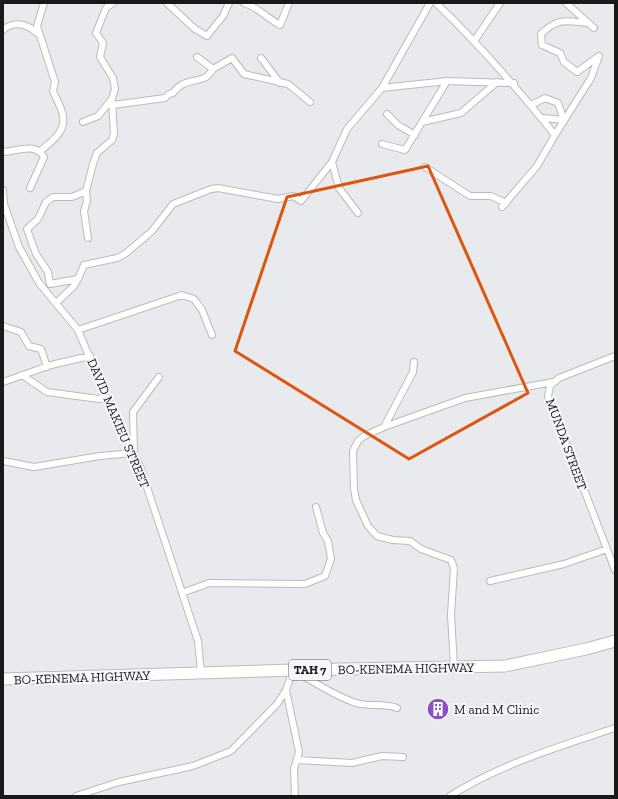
<svg xmlns="http://www.w3.org/2000/svg" width="618" height="799" font-family="'Zilla Slab',serif">
<style>
.lines{fill:none;stroke-linecap:round;stroke-linejoin:round}
.street-casing{stroke:#b9bbbf;stroke-width:8}
.highway-casing{stroke:#b9bbbf;stroke-width:13}
.street{stroke:#fff;stroke-width:6}
.highway{stroke:#fff;stroke-width:11}
.marked{fill:none;stroke:#de560d;stroke-width:3;stroke-linejoin:round}
.labels{text-anchor:middle;stroke-width:4;stroke-linejoin:round;paint-order:stroke}
.shield{fill:#f6f7fb;stroke:#5b5c5e;stroke-width:1}
.shield-label{font-size:12px;font-weight:bold;fill:#18191a}
.street-label{font-size:13px;fill:#18191a;stroke:#f6f7fb}
.poi-label{font-size:13px;fill:#18191a;stroke:#f6f7fb;text-anchor:start}
</style>
<rect width="100%" height="100%" fill="#e8eaee"/>
<g class="lines">
<g class="street-casing">
<path id="street" d="M167 3 195 29 207 36 223 16 229 3
M244 3C258 7 267 18 280 25L289 3
M436 3C479 44 517 88 555 135
M566 3 594 28
M3 30C14 20 28 24 38 34
M475 40 500 3
M261 58 280 83
M213 69 232 58 244 74 288 84 310 102
M382 88 447 81 514 83
M113 105 165 98 169 94 173 93C183 80 190 83 204 78 208 77 211 72 213 69L197 57
M531 105 545 98 558 103 564 120 542 118
M387 114 398 125 415 135
M83 122 98 116 112 99 115 89 113 78 100 57 103 43 96 33 106 8 113 3
M422 122 461 113 497 82
M382 144 405 150 447 81
M40 151C53 141 68 130 62 112 60 105 56 98 53 91L55 82 37 26 44 3
M3 152C18 151 35 142 44 157L30 188
M425 167 470 196H491L506 203
M3 190 4 204 19 247 39 283 78 330 106 397 141 469 198 641 201 673
M86 191 93 164 97 153 112 140 114 134 112 102
M502 207 537 166 555 135 591 78 599 56 577 72 564 62 560 53 542 45 541 34C559 17 565 21 588 23
M358 213 339 188 332 162 347 129 382 88 430 3
M78 279 84 265 117 258 125 254 152 231 173 204 211 189 218 188 278 199 293 196 301 201 332 162
M56 303 74 286 78 279 50 284 48 272 36 254 27 229 38 219 46 202 53 197H72L86 191 87 201 84 211 88 238
M3 326 21 332 29 346 41 349 47 367
M78 330 182 295 194 299 202 310 212 335
M615 356 559 378 550 386 548 396 615 570
M414 362 413 372 384 427 364 436 358 441 353 451 354 489 356 500 368 526 377 536 393 540 410 541 421 549 451 560 454 568 451 615 454 667
M22 375 47 392 99 399 106 397
M3 382 51 365 90 356
M384 427 465 398 553 382
M3 461 34 467 100 456 134 453 133 412 159 377
M490 581 564 564 607 549
M182 593 209 583 305 584 325 576 331 559 328 541 323 533 316 507
M286 690 299 752 294 769 295 796
M297 760 352 763 382 756 403 757
M76 796 119 782 193 766 231 751 277 704 286 690 293 670C313 681 334 696 356 703 369 707 384 703 397 708
M450 796C501 764 558 747 615 728"/>
</g>
<g class="highway-casing">
<path id="highway" d="M3 679 293 670 505 666 586 649 615 641"/>
</g>
<use href="#street" class="street"/>
<use href="#highway" class="highway"/>
</g>
<path class="marked" d="M428 166 528 393 409 459 235 351 287 197Z"/>
<defs>
<g id="building-disc" transform="scale(1.15)"><circle r="9.5" fill="#904ec3" stroke="#f6f7fb"/><path d="M-4-6H4V6H1V3H-1V6H-4ZM-2.5-4.3h1.7v1.8h-1.7ZM.8-4.3h1.7v1.8H.8ZM-2.5-1h1.7V.8h-1.7ZM.8-1h1.7V.8H.8Z" fill="#fff"/></g>
</defs>
<g fill-rule="evenodd">
<use href="#building-disc" x="438" y="709"/>
</g>
<g class="labels">
<rect class="shield" x="289" y="660" width="42" height="20" rx="3"/>
<g class="shield-label">
<text x="310" y="674">TAH 7</text>
</g>
<g class="street-label">
<text transform="translate(119 423) rotate(67)" y="5">DAVID MAKIEU STREET</text>
<text transform="translate(567 444) rotate(70)" y="5">MUNDA STREET</text>
<text transform="translate(406 668) rotate(-1)" y="5">BO-KENEMA HIGHWAY</text>
<text transform="translate(82 677) rotate(-2)" y="5">BO-KENEMA HIGHWAY</text>
</g>
<g class="poi-label">
<text x="454" y="714">M and M Clinic</text>
</g>
</g>
<rect width="618" height="799" fill="none" stroke="#18191a" stroke-width="8"/>
</svg>
